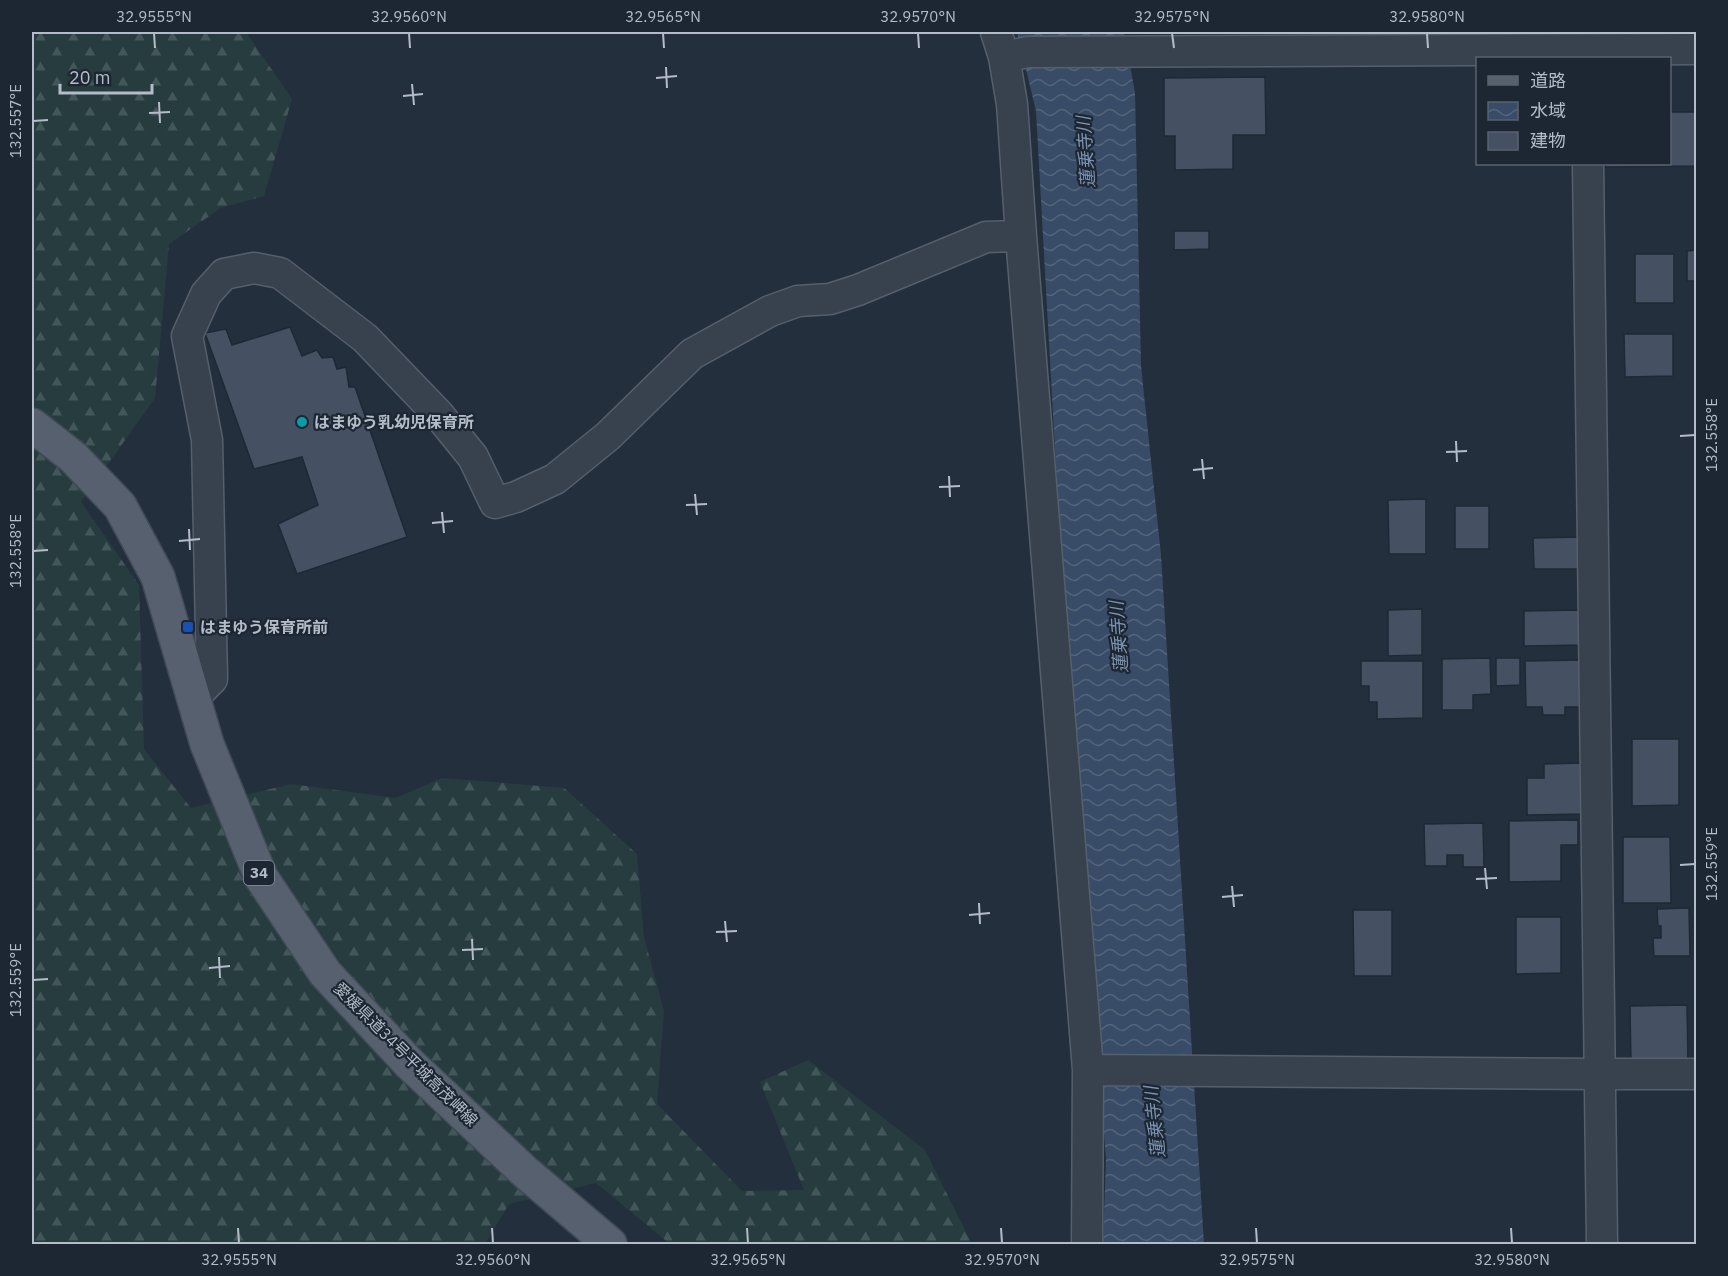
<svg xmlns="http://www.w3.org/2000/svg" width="1728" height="1276" font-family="'IBM Plex Sans','Noto Sans JP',sans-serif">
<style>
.forest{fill:url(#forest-firs)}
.water{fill:url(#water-waves)}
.building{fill:#455162;stroke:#1f2835;stroke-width:1.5}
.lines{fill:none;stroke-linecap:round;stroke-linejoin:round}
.street-casing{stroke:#565f6c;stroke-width:33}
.primary-casing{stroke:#414a57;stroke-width:36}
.street{stroke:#38414e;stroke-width:30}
.primary{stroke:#56606e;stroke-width:33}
.ticks{fill:none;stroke:#b4bcc9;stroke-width:2}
.culture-dot{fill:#0f9aa8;stroke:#1d2633;stroke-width:2}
.transit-dot{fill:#1a4fb4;stroke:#1d2633;stroke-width:2}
.labels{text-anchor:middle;stroke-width:4.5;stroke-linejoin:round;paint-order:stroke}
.shield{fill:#1d2633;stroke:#878f9c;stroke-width:1.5}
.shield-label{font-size:15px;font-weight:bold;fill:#b4bcc9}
.poi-label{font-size:16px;font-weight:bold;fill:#b4bcc9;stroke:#1d2633;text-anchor:start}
.street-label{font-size:16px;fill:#b4bcc9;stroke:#1d2633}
.water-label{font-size:18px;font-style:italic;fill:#7c92b1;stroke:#1d2633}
.neatline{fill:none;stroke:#b4bcc9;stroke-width:2}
.ticks-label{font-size:15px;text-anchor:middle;fill:#b4bcc9}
</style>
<defs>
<pattern id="forest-firs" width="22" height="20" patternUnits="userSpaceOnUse" patternTransform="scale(1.5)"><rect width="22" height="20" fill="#263c3f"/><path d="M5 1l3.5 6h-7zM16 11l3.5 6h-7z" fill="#435659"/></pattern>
<pattern id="water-waves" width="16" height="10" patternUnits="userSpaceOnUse" patternTransform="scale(1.5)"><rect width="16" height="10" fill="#394c67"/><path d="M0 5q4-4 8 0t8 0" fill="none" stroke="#53647b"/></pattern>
</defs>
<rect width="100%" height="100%" fill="#242f3e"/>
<path class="forest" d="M32 32H98L100 34 111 32H246L292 99 264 196 221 208 169 244 155 398 81 502 139 585 144 749 191 808 291 784 396 798 442 778 564 788 637 854 644 937 664 1011 657 1104 742 1191 804 1190 760 1082 808 1060 925 1150 972 1244H670L596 1183 509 1204 485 1244H32Z"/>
<path class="water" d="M1017 32H1124L1135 93 1141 366 1161 555 1204 1244H1103L1106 1159 1061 557 1036 111Z"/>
<path class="building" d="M1265 77 1266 135H1233V169L1175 170V136H1164V78Z
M1670 112H1696V166L1606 167V164H1670Z
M1174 231H1209V249L1174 250Z
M1696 250V281H1687V251Z
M1635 254H1674V303H1635Z
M290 327 302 356 317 350 322 358 333 357 337 369 346 367 349 387H355L407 537 297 574 278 524 318 505 302 457 254 469 205 333 226 329 232 345Z
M1624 334H1673V376L1625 377Z
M1426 499V554H1389L1388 500Z
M1455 506H1489V549H1455Z
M1581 537 1582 569H1534L1533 538Z
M1422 609V655L1388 656V610Z
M1584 610V645L1524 646V611Z
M1490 658 1491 694 1473 695V710H1442V659Z
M1496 658H1520V685L1496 686Z
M1585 660 1586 707H1565V715H1543L1542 707H1526L1525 661Z
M1361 661H1423V718L1377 719V702H1369V686H1361Z
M1632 739H1679V805L1632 806Z
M1584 763 1585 814 1527 815V778H1544V764Z
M1578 820V845H1561V881L1509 882V821Z
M1483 823 1484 867H1463V855H1447V866H1425L1424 824Z
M1623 837H1670L1671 903H1623Z
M1689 908 1690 956H1654L1653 938H1661V926H1658L1657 909Z
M1353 910H1392V976H1354Z
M1516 917H1561V973L1516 974Z
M1687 1005 1688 1064H1631L1630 1006Z"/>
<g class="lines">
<g class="street-casing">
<path id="street" d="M996 32 1004 57 1012 104 1021 236 1088 1070 1087 1244
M1004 57 1028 52 1696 49
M1588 164 1602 1244
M194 697 212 679 207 440 187 336 206 294 224 274 254 268 280 273 365 338 439 415 473 457 495 503 516 497 555 479 608 436 692 354 770 311 798 301 830 299 858 290 986 237 1021 236
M1088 1070 1600 1074H1696"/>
</g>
<g class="primary-casing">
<path id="primary" d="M32 425 73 457 120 506 158 577 207 744 261 877 325 973 410 1064 524 1171 610 1244"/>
</g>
<use href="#street" class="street"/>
<use href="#primary" class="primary"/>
</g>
<path class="ticks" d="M154 33 155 48M409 33 410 48M663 33 664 48M918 33 919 48M1172 33 1174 48M1427 33 1428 48M666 67 667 88M656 78 677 76M412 84 414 105M403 96 423 94M159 102 160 123M149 113 170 112M33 121 48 120M1680 436 1695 435M1456 441 1457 462M1446 452 1467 451M1202 459 1204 479M1193 470 1213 468M949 476 950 497M939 487 960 486M695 494 697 515M686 505 707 504M442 512 444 533M432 523 453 521M189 529 190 550M179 541 200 539M33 551 48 550M1680 865 1695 864M1485 868 1487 889M1476 879 1497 878M1232 886 1234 907M1222 897 1243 895M979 903 980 924M969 915 990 913M725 921 727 942M716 932 737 931M472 939 473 960M462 950 483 949M219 957 220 978M209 968 230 966M33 980 48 979M238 1228 239 1243M492 1228 493 1243M747 1228 748 1243M1001 1228 1002 1243M1256 1228 1257 1243M1511 1228 1512 1243"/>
<circle class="culture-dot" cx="302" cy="422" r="6"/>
<rect class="transit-dot" x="182" y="621" width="12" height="12" rx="3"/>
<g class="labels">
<rect class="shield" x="244" y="861" width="30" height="24" rx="4.5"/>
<g class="shield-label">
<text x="259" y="878">34</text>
</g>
<g class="poi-label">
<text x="314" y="428">はまゆう乳幼児保育所</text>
<text x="200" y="633">はまゆう保育所前</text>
</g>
<g class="street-label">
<text transform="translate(406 1054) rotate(45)" y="6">愛媛県道34号平城高茂岬線</text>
</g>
<g class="water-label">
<text transform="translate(1086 152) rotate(-94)" y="6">蓮乗寺川</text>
<text transform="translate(1119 637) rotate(-94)" y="6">蓮乗寺川</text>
<text transform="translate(1155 1122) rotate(-96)" y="6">蓮乗寺川</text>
</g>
</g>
<rect width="1728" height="1276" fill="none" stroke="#1d2633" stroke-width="66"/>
<rect x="1476" y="57" width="195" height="108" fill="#1d2633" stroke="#59626f" stroke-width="1.5"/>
<rect x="1488" y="76" width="30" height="9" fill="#56606e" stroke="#59626f" stroke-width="1.5"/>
<text x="1530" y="87" font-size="18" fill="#b4bcc9">道路</text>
<rect x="1488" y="102" width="30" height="18" fill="url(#water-waves)" stroke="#59626f" stroke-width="1.5"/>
<text x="1530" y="117" font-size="18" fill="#b4bcc9">水域</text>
<rect x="1488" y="132" width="30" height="18" fill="#455162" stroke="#59626f" stroke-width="1.5"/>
<text x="1530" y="147" font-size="18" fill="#b4bcc9">建物</text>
<path d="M60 84v9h92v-9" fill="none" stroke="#b4bcc9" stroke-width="3"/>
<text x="69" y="84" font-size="18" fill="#b4bcc9" stroke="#1d2633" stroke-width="4.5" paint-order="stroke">20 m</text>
<rect x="33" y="33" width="1662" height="1210" class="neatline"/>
<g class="ticks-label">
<text x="154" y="22">32.9555°N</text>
<text x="409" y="22">32.9560°N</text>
<text x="663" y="22">32.9565°N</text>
<text x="918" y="22">32.9570°N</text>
<text x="1172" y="22">32.9575°N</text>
<text x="1427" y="22">32.9580°N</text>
<text transform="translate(16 121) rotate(-90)" y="5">132.557°E</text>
<text transform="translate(1712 435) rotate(-90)" y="5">132.558°E</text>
<text transform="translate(16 551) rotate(-90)" y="5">132.558°E</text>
<text transform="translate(1712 864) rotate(-90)" y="5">132.559°E</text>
<text transform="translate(16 980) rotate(-90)" y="5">132.559°E</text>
<text x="239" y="1265">32.9555°N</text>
<text x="493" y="1265">32.9560°N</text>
<text x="748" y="1265">32.9565°N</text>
<text x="1002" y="1265">32.9570°N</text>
<text x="1257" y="1265">32.9575°N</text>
<text x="1512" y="1265">32.9580°N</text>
</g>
</svg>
